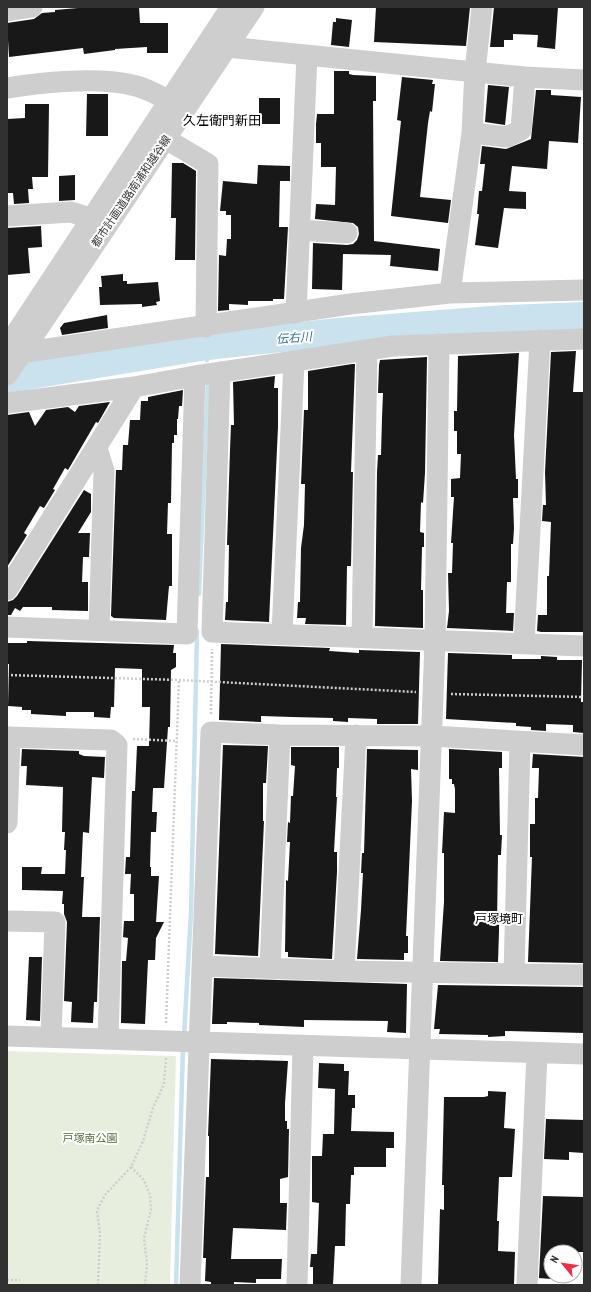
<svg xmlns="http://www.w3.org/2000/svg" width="591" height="1292" font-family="'PT Sans Narrow','Noto Sans JP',sans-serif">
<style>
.green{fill:#e7eede}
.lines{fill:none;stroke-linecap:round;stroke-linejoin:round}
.stream{stroke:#cae2ee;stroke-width:4.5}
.river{stroke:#cae2ee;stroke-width:28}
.building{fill:#181818}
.path{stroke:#cecece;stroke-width:2.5;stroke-dasharray:2 2;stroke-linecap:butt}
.minor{stroke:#cecece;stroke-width:21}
.labels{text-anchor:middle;stroke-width:4;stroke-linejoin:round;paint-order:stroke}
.street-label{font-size:11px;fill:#313131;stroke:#fff}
.park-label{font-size:11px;fill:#566f3c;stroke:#fff}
.water-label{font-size:12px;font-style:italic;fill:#3a7897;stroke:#fff}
.neighbourhood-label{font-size:12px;fill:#000;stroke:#fff}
.quarter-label{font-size:13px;fill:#000;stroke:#fff}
</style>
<rect width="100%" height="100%" fill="#fff"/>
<path class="green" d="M7 1051 176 1056 170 1285H7Z"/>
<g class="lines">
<path class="stream" d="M207 346V360
M199 594 208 379
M184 1036 191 913 197 631
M176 1285 183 1047"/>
<path class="river" d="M7 379 207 346 338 332 505 319 584 316"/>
</g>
<path class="building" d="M89 7H139L140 23H168V53H147V47L115 49V50L84 54 83 48 9 57 7 23 34 19 42 13 55 12V10Z
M376 7H470L466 46 374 42Z
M494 7H558L555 49 537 47 538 35 513 34V40H504V47H490Z
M336 18 352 20 349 47 331 45 333 22H336Z
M334 71H349V74L353 75 376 76V101H373L374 241 440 249 438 271 390 266 391 255 343 254 342 290 312 289 313 243 347 245 353 244 357 240 359 234 358 227 353 223 315 219 316 204 335 205 336 167H321V143H316V124L317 114H334Z
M402 77 433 80 432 84H435L432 112 430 111 428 123 420 197 451 200 448 223 391 216 401 121 397 120Z
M488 85 509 87 505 125 485 122Z
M536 90H551V95L581 97 578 143 549 141 547 169 512 166 509 191 526 192V209L504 208 498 248 475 245 479 214H477L479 191H482L485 164H480L482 146 506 149 531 139Z
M87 94H108V136H86Z
M259 98H280V124H259Z
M25 104H49L48 177H32L33 189H28L29 203 14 204 13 193H7V119L25 118Z
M172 163H183L196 171 195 260H175L176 218H171Z
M258 165 290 166V181H280L279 227H288L284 299H273V301H248V305L229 304V310L218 311 219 255 226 256 227 239H231V215H226V211H220L223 181 257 184Z
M75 175V200L59 201V176Z
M41 226 42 247 28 248 30 273 7 275V228Z
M123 274V281H127V284L158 282 160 301 156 302 157 305 142 307V304L100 305 99 287H102L101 276Z
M107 315 108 328 62 335 60 328 64 323Z
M576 351 573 392H584V632H541L537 631 538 615H547V576H549L551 522 542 521 543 505H546L545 472 551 352Z
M519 353 514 435 516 479H518V498H513L514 528 513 544H511V582H507L506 613H514L513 631 447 628 449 611 448 573H452L453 543H451L454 497H451V479L460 478 461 454H457V431H454V411H457L458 356Z
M427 357 425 473 423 503 421 502 420 532 424 533V547H422L421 590H423V628L375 626 377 472 378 455H381L382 418 383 393H378L379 365 380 360Z
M352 364H355L351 472H353L351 566H347L346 625 305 624 306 618H297L298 602H300L301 548 304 525 305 484H301L304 410H308V371Z
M275 376 274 388H278V427L269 622 225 620 226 602H228L229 545H227L230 450 231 425H234L233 382Z
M183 390 182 406H179L178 419H177V435H174V443H172L171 503H168L167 534H172V586H169L166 620 114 618 111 616 116 470H122L123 445H128L130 420H140L141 401H148V397Z
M110 402 98 423 96 422 68 470 65 468 53 489 55 490 44 508 40 506 24 533 27 535 7 567V415L29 412 35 426 46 410 68 407 75 412 79 406Z
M84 490 91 494V512L78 533H90L89 557H83L82 582H88V611L52 610V607H23L20 611 15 608 11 615H7V602L13 600 17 596Z
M27 641 174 645 173 653H176V667L171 670 170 727H168L164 788H153L152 812H157L156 832H151L150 867H151V876H159L156 922H164L156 938 155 960H148L145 1024 121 1023 122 961H126L128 938 123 937 124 921H134V894H130L131 874H125L126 857H130L132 791H135L137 746H149L150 707H142V669L115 668 114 707H111L110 718 94 717V712H66V716L31 714V710H22V707L8 706 9 664H7V643H27Z
M221 644 330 648 329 651 359 653V650L420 652 418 724H377V719L348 718V722L333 721V718L292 717 261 716V722L219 720Z
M448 653 512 655V659H541V656L557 657V660H582L581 702H584V733L573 732V725L546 724V731L531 730V727L516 726V723L446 719Z
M223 745 268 746 266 783H263V821H264L258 956 215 954Z
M291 747H339V768H337L336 797H337L334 852H337V872L332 959 288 957V952H285L286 885V880L288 881 290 842H287L288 822 290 823 291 796H293L295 766 291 765Z
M22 749 79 751V754L84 756 105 757 104 778 92 777 89 833 83 832 81 877H84L82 917H100L97 1002H94L93 1023 71 1022 72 1002 64 1001 67 922 64 914V904H62L63 891 22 890V867H42L41 874H65L66 850H64L65 832H62L63 787 26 785 27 766H21Z
M367 749 418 750V770L411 769 412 801 406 936H408V953H404V960L357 959 361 910 363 873H361L362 853H364Z
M449 749 502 752V768H499L500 835H502L501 855H498L497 924H499V931L498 962 440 961 444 902V853H442L444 812 455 813V789L454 784H452V779H449Z
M533 754 584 757V963L528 962 532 857H530V824H535V798H538L539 768H532Z
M29 957H42L40 1021 26 1020Z
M214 978 407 984 406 1033 387 1032 388 1021 304 1020V1027L259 1025V1023L227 1022V1024H212Z
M438 985 584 987V1033L505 1031V1036L488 1037V1035L439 1034 440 1029H434Z
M211 1059 288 1061 285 1103V1121H287V1129H289L288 1177 280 1179V1203H287L286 1230 233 1228 231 1259H282L281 1279H256V1283L234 1282V1285H211V1282L205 1281 206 1258H203L206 1177H209V1136H208Z
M319 1063 344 1064V1071H349L348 1095H355V1108H352L351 1131 394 1132V1148H386V1167H354V1175H351L350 1204H346L345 1246H335L333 1285H313V1267H310L311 1254H317L319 1203 312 1202V1156H322L323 1134H334L335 1089 318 1088Z
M488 1091 506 1092 504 1128 515 1129 512 1177H499L497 1221H499L498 1251 515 1252 514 1285H438L440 1209 444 1210V1185H442L444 1097H484L488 1096Z
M546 1119 584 1120V1153L569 1152V1160L544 1159Z
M543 1196 584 1197V1252H551V1279L539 1278Z"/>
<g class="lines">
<path class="path" d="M7 675 179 680 416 692
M451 694 584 697
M211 714 212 649
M133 739 176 741
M166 1023 179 680
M131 1167 144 1180 150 1195 151 1210 144 1238 147 1263 145 1285
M7 1280H20
M98 1285 100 1233 97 1212 100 1204 105 1195 131 1167 143 1141 153 1108 164 1084 166 1058"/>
<path class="minor" d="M7 11 32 7
M227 47 525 77 584 80
M7 88C46 82 98 76 136 86 152 90 167 100 181 108
M472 133 507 137 521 130 525 77
M166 139 208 164 206 327
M7 216 71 212 105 223
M299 230 347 233
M450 293 472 133 475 71 482 7
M296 313 307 55
M7 347 231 7
M7 355 350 304 450 293 584 290
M220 372 212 632 584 646
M7 375 254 7
M7 403 134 387 195 376 393 346 584 339
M97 448 104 471 99 630
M7 590 134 387
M7 627 187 634 195 376
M282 634 294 361
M362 637 367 350
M524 643 540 340
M7 737 111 740 117 745 108 1039
M7 823 10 737
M7 921 55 922 51 1037
M202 966 344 971 584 975
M270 968 280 735
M344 971 356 735
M514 974 520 742
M7 1036 584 1054
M190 1285 211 732 280 735 432 736 584 745
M297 1285 303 1046
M411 1285 435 641 439 344
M527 1285 537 1053"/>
</g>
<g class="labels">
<g class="street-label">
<text transform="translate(131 191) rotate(-56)" y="4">都市計画道路南浦和越谷線</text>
</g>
<g class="park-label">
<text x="90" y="1142">戸塚南公園</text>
</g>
<g class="water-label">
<text transform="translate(294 338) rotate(-5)" y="4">伝右川</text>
</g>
<g class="neighbourhood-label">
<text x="499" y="923">戸塚境町</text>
</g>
<g class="quarter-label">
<text x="222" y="125">久左衛門新田</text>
</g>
</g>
<rect width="591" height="1292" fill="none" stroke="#313131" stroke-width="16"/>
<g transform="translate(563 1264) rotate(299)"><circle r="19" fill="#ffffff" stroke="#adadad"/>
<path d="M0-3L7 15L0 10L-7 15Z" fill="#ec2e46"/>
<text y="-6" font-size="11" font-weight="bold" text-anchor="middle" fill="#313131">N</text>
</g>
</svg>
